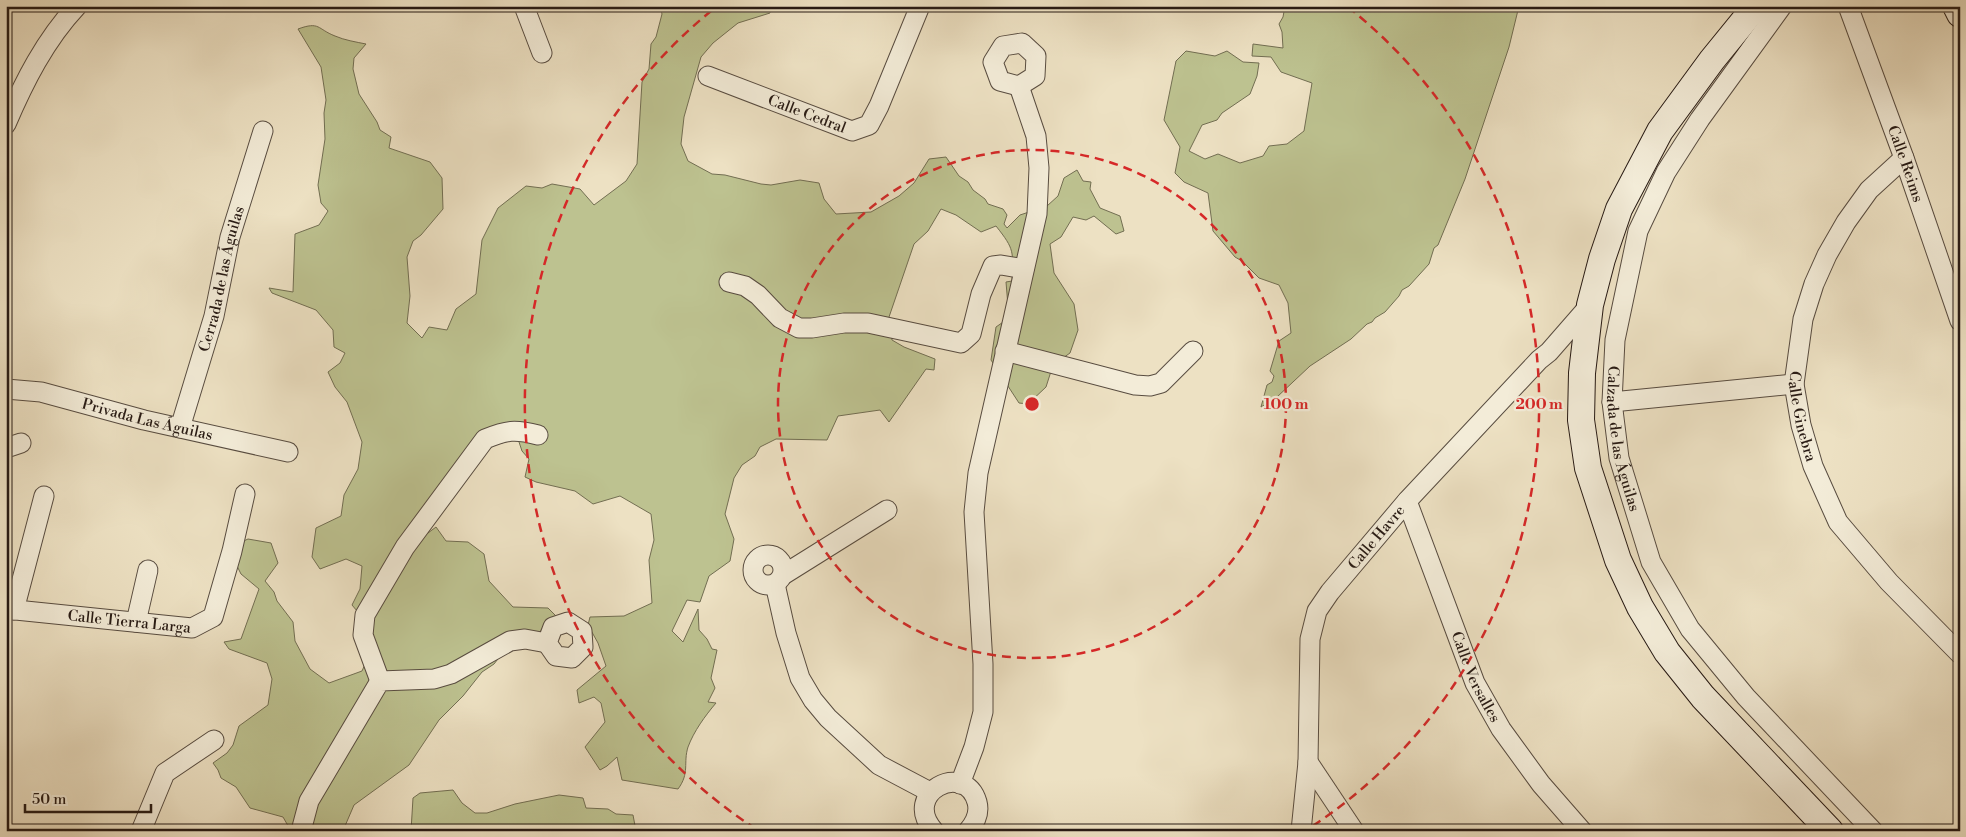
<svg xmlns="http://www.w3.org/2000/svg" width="1966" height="837" font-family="'Libre Bodoni',serif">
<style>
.green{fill:#bdc290;stroke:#726e52}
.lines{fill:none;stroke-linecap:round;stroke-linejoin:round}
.street-casing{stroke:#584c40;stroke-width:21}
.secondary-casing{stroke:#271a14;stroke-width:28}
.street{stroke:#f3ecd8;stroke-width:19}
.secondary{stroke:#f3ecd8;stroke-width:26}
.ring{fill:none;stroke:#d62828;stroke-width:2.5;stroke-dasharray:9 6}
.labels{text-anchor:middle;stroke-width:4.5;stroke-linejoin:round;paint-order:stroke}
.street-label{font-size:15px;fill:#271a14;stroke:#f3ecd8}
.centre{fill:#d62828;stroke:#f3ecd8;stroke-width:2.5}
.ring-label{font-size:15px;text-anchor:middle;font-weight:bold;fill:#d62828;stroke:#f3ecd8;stroke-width:4.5;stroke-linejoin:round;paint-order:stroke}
</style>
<rect width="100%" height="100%" fill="#ede1c3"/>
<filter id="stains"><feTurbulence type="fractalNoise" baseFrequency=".004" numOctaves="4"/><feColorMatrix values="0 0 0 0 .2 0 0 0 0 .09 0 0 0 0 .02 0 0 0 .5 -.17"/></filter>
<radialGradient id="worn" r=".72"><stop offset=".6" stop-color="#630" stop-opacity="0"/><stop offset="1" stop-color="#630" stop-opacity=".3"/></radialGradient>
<path class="green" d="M660 6H770V13L738 23 713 43 701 57 684 117 681 144 688 161 712 174 725 175 761 184 771 185 800 180 819 183 824 199 836 214 871 212 899 196 914 183 929 159 946 157 959 176 968 182 973 190 985 199 988 204 1003 209 1007 215 1004 224 1007 228 1020 215 1047 206 1058 196 1064 178 1077 170 1083 181 1091 182 1090 189 1100 208 1120 216 1124 231 1116 234 1094 216 1086 220 1073 217 1061 237 1050 244 1054 273 1074 304 1078 330 1070 353 1053 365 1046 387 1028 404 1019 403 991 360 996 327 1009 318 1006 282 1012 281C1013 251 1015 250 996 226L981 232 956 215 941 209 928 231 914 244 889 317 892 340 904 347 935 359 934 370 926 369 889 422 880 410 838 416 827 440 776 439 760 447 755 456 742 465 734 478 725 514 734 539 730 561 709 576 700 602 687 600 672 631 683 642 698 609 699 630 707 639 712 649 717 650 711 678 715 688 708 702 716 703C705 716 694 731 688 747 683 763 690 773 678 789L622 780 617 757 607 766 600 770 585 747 605 722 601 703 594 697 579 703 577 690 606 666 598 643 588 625 590 617 624 616 652 603 649 560 654 540 651 514 620 496 593 504 575 491 536 482 525 477 529 459 522 451 518 439 493 445 436 513 428 533 436 527 446 541 468 542 484 554 489 581 513 607 548 608 558 618 547 622 541 630V640L518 644 501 655 494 664 482 672 463 696 439 720 409 765 354 805 345 826 346 831H291L283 817 250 808 236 787 221 778 218 770 213 763 227 753 233 745 239 726 268 705 272 679 267 663 229 649 224 642 241 639 259 589 241 574 228 548 248 539 271 543 278 563 265 581 274 592 277 601 293 622 295 641 310 669 329 683 362 671 370 653 373 630 352 605 360 589 362 566 346 559 320 569 312 557 316 528 341 516 344 495 358 469 362 442 347 402 335 387 328 372 340 363 345 353 334 347 333 330 316 310 272 293 269 288 293 292 295 234 319 225 328 211 321 203 318 185 325 139 324 113 326 100 321 67 298 29C320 21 317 29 335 36 344 40 356 42 366 44L354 58 353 69 359 94 377 122 380 130 391 137 389 148 430 162 442 178 443 209 421 235 413 241 407 257 410 296 407 323 422 338 429 327 447 330 456 309 476 294 482 240 498 208 526 186 542 188 552 184 580 189 594 205 626 181 637 164 642 82 649 69 651 44 656 37 662 14Z
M1285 6H1519L1509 47 1465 179 1438 245 1434 248 1429 264 1409 286 1402 290 1399 296 1385 312 1375 318 1372 322 1367 324 1351 339 1310 366 1277 397 1261 407 1267 385 1272 382 1274 376 1270 371 1279 341 1291 333 1288 303 1279 285 1259 278 1242 261 1235 257 1213 231 1208 193 1184 182 1175 173 1180 147 1164 120 1176 61 1186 51 1215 56 1227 51 1243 62 1259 63 1257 76 1250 94 1222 113 1217 120 1202 125 1189 151 1205 159 1218 154 1240 163 1263 156 1269 146 1287 144 1304 131 1312 83 1281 72 1271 57 1252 56 1253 44 1283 48 1282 32 1279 24 1283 17Z
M453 790 462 803 475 813H487L515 804 559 795 583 798 586 808 608 809 616 814 633 815 636 831H411L413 798 420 793Z"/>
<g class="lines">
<g class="street-casing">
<g id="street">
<path d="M524 6 542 53"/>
<path id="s1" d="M1782 6 1700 119 1666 172 1638 231 1615 340 1612 402 1619 458 1651 562 1690 629 1746 697 1873 831"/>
<path id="s2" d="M1848 6 1904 158 1960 321"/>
<path d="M1022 43 1036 56 1035 76 1019 86 1000 81 993 62 1003 46Z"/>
<path id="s3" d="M708 76 852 131 869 125 879 106 920 6"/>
<path d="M6 124C24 82 45 40 77 6"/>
<path id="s4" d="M1904 158 1869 190 1846 222 1827 255 1814 284 1803 319 1794 384 1801 425 1813 466 1838 522 1889 582 1960 654"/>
<path d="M729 282 745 286 758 295 780 318 799 328H812L844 323H868L961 343 971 334 981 294 993 266 1001 265 1024 269"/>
<path d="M1005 351 1135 385 1150 386 1161 383 1193 351"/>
<path id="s5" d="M6 389 41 392 144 420 288 452"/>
<path d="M1612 402 1794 384"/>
<path id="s6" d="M180 428 214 316 230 237 263 131"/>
<path d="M6 448 21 443"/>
<path id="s7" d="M1407 501 1475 683 1501 729 1541 784 1582 831"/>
<circle cx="768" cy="570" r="15"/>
<path d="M783 575 887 510"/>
<path d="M775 584 786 633 800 678 813 700 828 718 879 765 930 792"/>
<path id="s8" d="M6 609 192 628 213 617 232 551 245 494"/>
<path d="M14 610 44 496"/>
<path d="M136 622 148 570"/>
<path d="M568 622 582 631 583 647 572 658 556 656 547 643 553 627Z"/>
<path d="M380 681 363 635 365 615 405 547 485 439C507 430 515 429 538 435"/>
<path d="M1308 762 1354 831"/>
<path d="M960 784 974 747 983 712V664L974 512 978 473 1037 214 1039 168 1036 136 1019 86"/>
<path d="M141 831 165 773 214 740"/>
<path d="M301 831 309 801 380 681 434 679 451 674 510 641 525 639 547 643"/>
<path d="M934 831C900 793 965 760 977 802 980 813 975 823 968 831"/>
<path id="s9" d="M1301 831 1308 762 1310 639 1317 611 1330 592 1407 501 1539 360 1549 352 1590 305"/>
</g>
</g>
<g class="secondary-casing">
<path id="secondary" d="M1756 6 1712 60 1660 131 1619 209 1602 259 1590 305 1582 373 1581 420 1588 468 1618 560 1640 607 1667 652 1703 697 1830 831
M1956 6 1960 14"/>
</g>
<use href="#street" class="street"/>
<use href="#secondary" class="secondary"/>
</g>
<g class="ring">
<circle cx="1032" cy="404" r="254"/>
<path d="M756 829A507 507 0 0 1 716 7M1348 7A507 507 0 0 1 1308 829"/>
</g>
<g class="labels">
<g class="street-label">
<text dy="5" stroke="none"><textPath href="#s3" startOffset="106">Calle Cedral</textPath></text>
<text dy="5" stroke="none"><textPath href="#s2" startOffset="168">Calle Reims</textPath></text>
<text dy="5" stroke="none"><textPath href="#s6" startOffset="155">Cerrada de las Águilas</textPath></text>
<text dy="5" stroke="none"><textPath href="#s4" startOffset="292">Calle Ginebra</textPath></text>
<text dy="5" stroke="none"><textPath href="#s5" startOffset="145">Privada Las Águilas</textPath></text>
<text dy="5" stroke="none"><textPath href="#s1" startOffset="479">Calzada de las Águilas</textPath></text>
<text dy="5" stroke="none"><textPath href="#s9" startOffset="316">Calle Havre</textPath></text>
<text dy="5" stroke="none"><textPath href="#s8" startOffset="124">Calle Tierra Larga</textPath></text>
<text dy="5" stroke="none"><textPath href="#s7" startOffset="189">Calle Versalles</textPath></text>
</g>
</g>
<circle cx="1032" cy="404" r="8" class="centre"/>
<g class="ring-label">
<text x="1286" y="409">100 m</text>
<text x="1539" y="409">200 m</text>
</g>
<rect width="1966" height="837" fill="none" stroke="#ede1c3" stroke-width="25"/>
<rect x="8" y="8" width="1951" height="822" fill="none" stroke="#271a14" stroke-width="2.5"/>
<rect x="12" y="12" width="1941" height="812" fill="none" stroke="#271a14"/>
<path d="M25 804v8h126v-8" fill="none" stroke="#271a14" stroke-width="2.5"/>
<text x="32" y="804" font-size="15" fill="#271a14" stroke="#f3ecd8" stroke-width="4" paint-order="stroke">50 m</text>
<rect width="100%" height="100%" filter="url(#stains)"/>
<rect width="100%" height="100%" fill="url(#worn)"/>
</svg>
